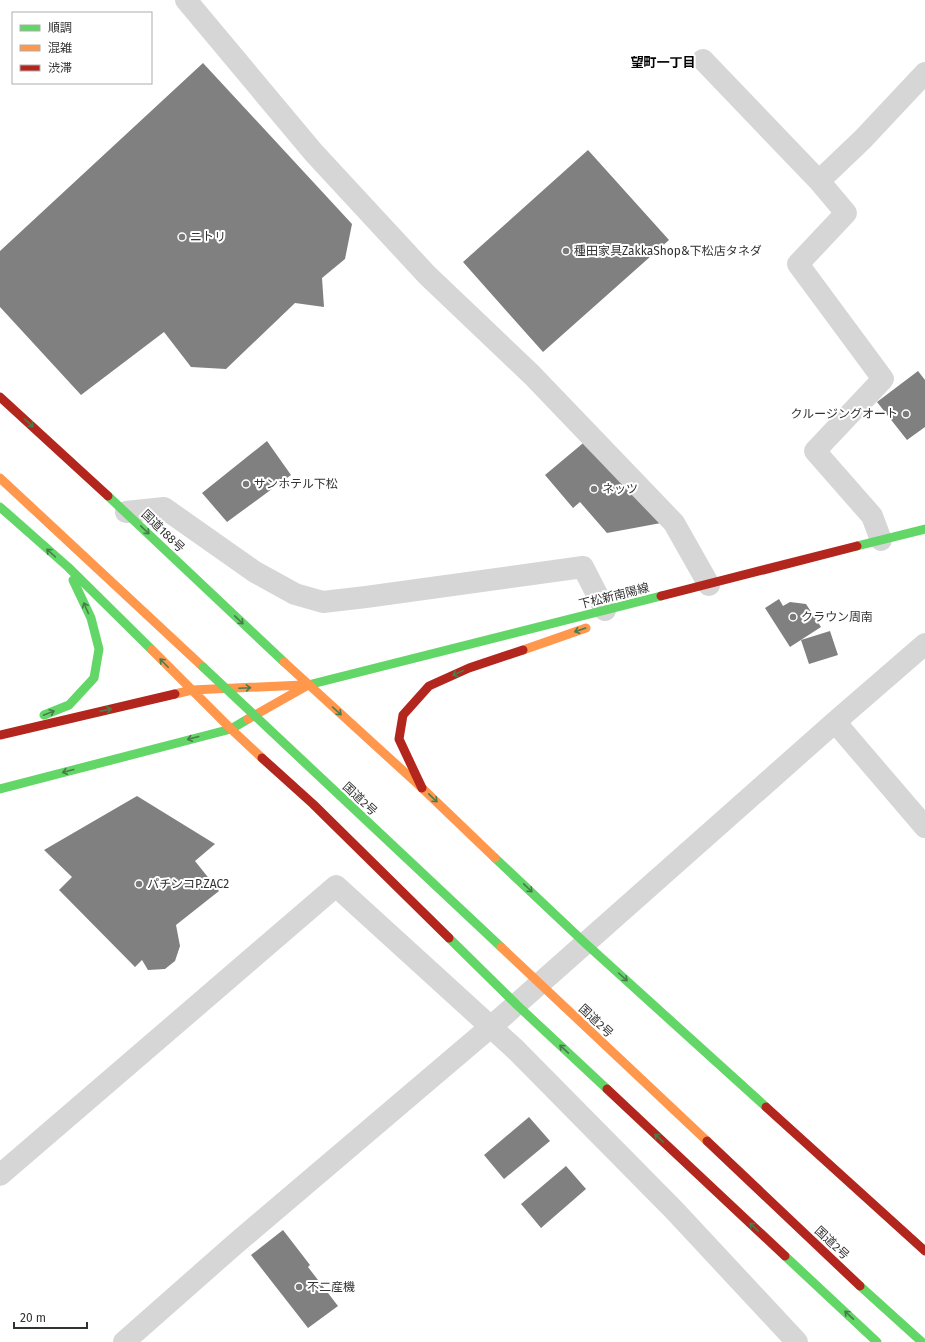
<svg xmlns="http://www.w3.org/2000/svg" width="925" height="1342" font-family="'Fira Sans','Noto Sans JP',sans-serif">
<style>
.building{fill:#808080}
.lines{fill:none;stroke-linecap:round;stroke-linejoin:round}
.street{stroke:#d6d6d6;stroke-width:22}
.fast{stroke:#63d668;stroke-width:9}
.slow{stroke:#ff974d;stroke-width:9}
.jam{stroke:#b3261e;stroke-width:9}
.fast-bridge{stroke:#63d668;stroke-width:9}
.slow-bridge{stroke:#ff974d;stroke-width:9}
.jam-bridge{stroke:#b3261e;stroke-width:9}
.oneway{stroke:#487c4a}
.poi-dot{fill:#7a7a7a;stroke:#fff;stroke-width:1.5}
.labels{text-anchor:middle;stroke-width:4;stroke-linejoin:round;paint-order:stroke}
.poi-label{font-size:12px;fill:#323232;stroke:#fff;text-anchor:start}
.street-label{font-size:12px;fill:#323232;stroke:#fff}
.neighbourhood-label{font-size:13px;font-weight:bold;fill:#000;stroke:#fff}
</style>
<rect width="100%" height="100%" fill="#fff"/>
<path class="building" d="M203 63 352 224 345 259 322 278 324 307 295 303 226 369 191 367 164 332 81 395 0 307V251Z
M588 150 669 240 543 352 463 262Z
M918 371 925 380V427L907 440 877 402Z
M588 439 661 523 607 533 580 502 573 508 545 475Z
M267 441 291 475 227 522 202 493Z
M779 599 783 606 790 602 806 604 821 627 790 647 765 608Z
M830 631 838 655 809 664 801 640Z
M137 796 215 844 195 861 219 891 176 925 180 946 175 961 165 969 148 970 142 960 135 967 59 890 72 877 44 850Z
M529 1117 550 1141 504 1179 484 1155Z
M566 1166 586 1189 541 1228 521 1204Z
M283 1230 310 1265 308 1267 338 1306 308 1328 251 1255Z"/>
<g class="lines">
<path class="street" d="M186 0 314 153 427 275 532 375 674 523 709 585
M703 60 819 181 846 213 798 264 883 379 815 451 872 516 881 540
M819 181 863 139 925 73
M126 512 164 508 255 572 295 594 323 602 366 597 583 567 605 610
M835 722 925 827
M0 1175 336 886 515 1049 674 1210 797 1342
M124 1342 234 1245 501 1018 835 722 925 644"/>
<path class="fast" d="M108 496 284 662
M0 507 68 567 152 650
M857 546 925 529
M308 685 661 596
M44 715 69 705 94 678 99 649 91 618 73 580
M0 789 231 729 248 719
M495 858 585 943 766 1107
M449 938 517 1005 607 1089
M785 1256 877 1342
M860 1286 922 1342"/>
<path class="slow" d="M0 478 203 667
M152 650 231 729 262 758
M523 650 586 628
M284 662 422 788 495 858
M175 694 192 690 303 685
M248 719 308 685"/>
<path class="jam" d="M0 397 108 496
M661 596 857 546
M0 735 175 694
M262 758 313 804 449 938
M422 788 399 739 403 715 429 686 469 668 523 650
M607 1089 785 1256
M766 1107 925 1251"/>
<path class="fast-bridge" d="M203 667 501 947"/>
<path class="slow-bridge" d="M501 947 707 1141"/>
<path class="jam-bridge" d="M707 1141 860 1286"/>
</g>
<defs><path id="oneway-shaft" d="M-6 0H5M1.5-3L5.5 0L1.5 3" fill="none" stroke-width="1.6" stroke-linecap="round" stroke-linejoin="round"/></defs>
<g class="oneway">
<use href="#oneway-shaft" transform="translate(29 423) rotate(42)"/>
<use href="#oneway-shaft" transform="translate(145 530) rotate(44)"/>
<use href="#oneway-shaft" transform="translate(51 553) rotate(-138)"/>
<use href="#oneway-shaft" transform="translate(86 608) rotate(-114)"/>
<use href="#oneway-shaft" transform="translate(239 620) rotate(44)"/>
<use href="#oneway-shaft" transform="translate(580 630) rotate(161)"/>
<use href="#oneway-shaft" transform="translate(164 663) rotate(-135)"/>
<use href="#oneway-shaft" transform="translate(458 673) rotate(156)"/>
<use href="#oneway-shaft" transform="translate(245 688) rotate(-3)"/>
<use href="#oneway-shaft" transform="translate(106 710) rotate(-13)"/>
<use href="#oneway-shaft" transform="translate(337 711) rotate(42)"/>
<use href="#oneway-shaft" transform="translate(49 713) rotate(-22)"/>
<use href="#oneway-shaft" transform="translate(193 738) rotate(165)"/>
<use href="#oneway-shaft" transform="translate(68 771) rotate(165)"/>
<use href="#oneway-shaft" transform="translate(433 798) rotate(44)"/>
<use href="#oneway-shaft" transform="translate(528 888) rotate(44)"/>
<use href="#oneway-shaft" transform="translate(623 977) rotate(42)"/>
<use href="#oneway-shaft" transform="translate(564 1049) rotate(-137)"/>
<use href="#oneway-shaft" transform="translate(659 1138) rotate(-137)"/>
<use href="#oneway-shaft" transform="translate(754 1227) rotate(-137)"/>
<use href="#oneway-shaft" transform="translate(849 1315) rotate(-137)"/>
</g>
<g class="poi-dot">
<circle cx="182" cy="237" r="4"/>
<circle cx="566" cy="251" r="4"/>
<circle cx="906" cy="414" r="4"/>
<circle cx="246" cy="484" r="4"/>
<circle cx="594" cy="489" r="4"/>
<circle cx="793" cy="617" r="4"/>
<circle cx="139" cy="884" r="4"/>
<circle cx="299" cy="1287" r="4"/>
</g>
<g class="labels">
<g class="poi-label">
<text x="190" y="241">ニトリ</text>
<text x="574" y="255">種田家具ZakkaShop&amp;下松店タネダ</text>
<text x="898" y="418" text-anchor="end">クルージングオート</text>
<text x="254" y="488">サンホテル下松</text>
<text x="602" y="493">ネッツ</text>
<text x="801" y="621">クラウン周南</text>
<text x="147" y="888">パチンコP.ZAC2</text>
<text x="307" y="1291">不二産機</text>
</g>
<g class="street-label">
<text transform="translate(163 531) rotate(44)" y="4">国道188号</text>
<text transform="translate(614 596) rotate(-14)" y="4">下松新南陽線</text>
<text transform="translate(360 799) rotate(43)" y="4">国道2号</text>
<text transform="translate(596 1021) rotate(43)" y="4">国道2号</text>
<text transform="translate(832 1243) rotate(43)" y="4">国道2号</text>
</g>
<g class="neighbourhood-label">
<text x="663" y="67">望町一丁目</text>
</g>
</g>
<rect x="12" y="12" width="140" height="72" fill="#ffffff" stroke="#adadad"/>
<rect x="20" y="25" width="20" height="6" fill="#63d668" stroke="#adadad"/>
<text x="48" y="32" font-size="12" fill="#323232">順調</text>
<rect x="20" y="45" width="20" height="6" fill="#ff974d" stroke="#adadad"/>
<text x="48" y="52" font-size="12" fill="#323232">混雑</text>
<rect x="20" y="65" width="20" height="6" fill="#b3261e" stroke="#adadad"/>
<text x="48" y="72" font-size="12" fill="#323232">渋滞</text>
<path d="M14 1322v6h73v-6" fill="none" stroke="#323232" stroke-width="2"/>
<text x="20" y="1322" font-size="12" fill="#323232" stroke="#ffffff" stroke-width="3" paint-order="stroke">20 m</text>
</svg>
